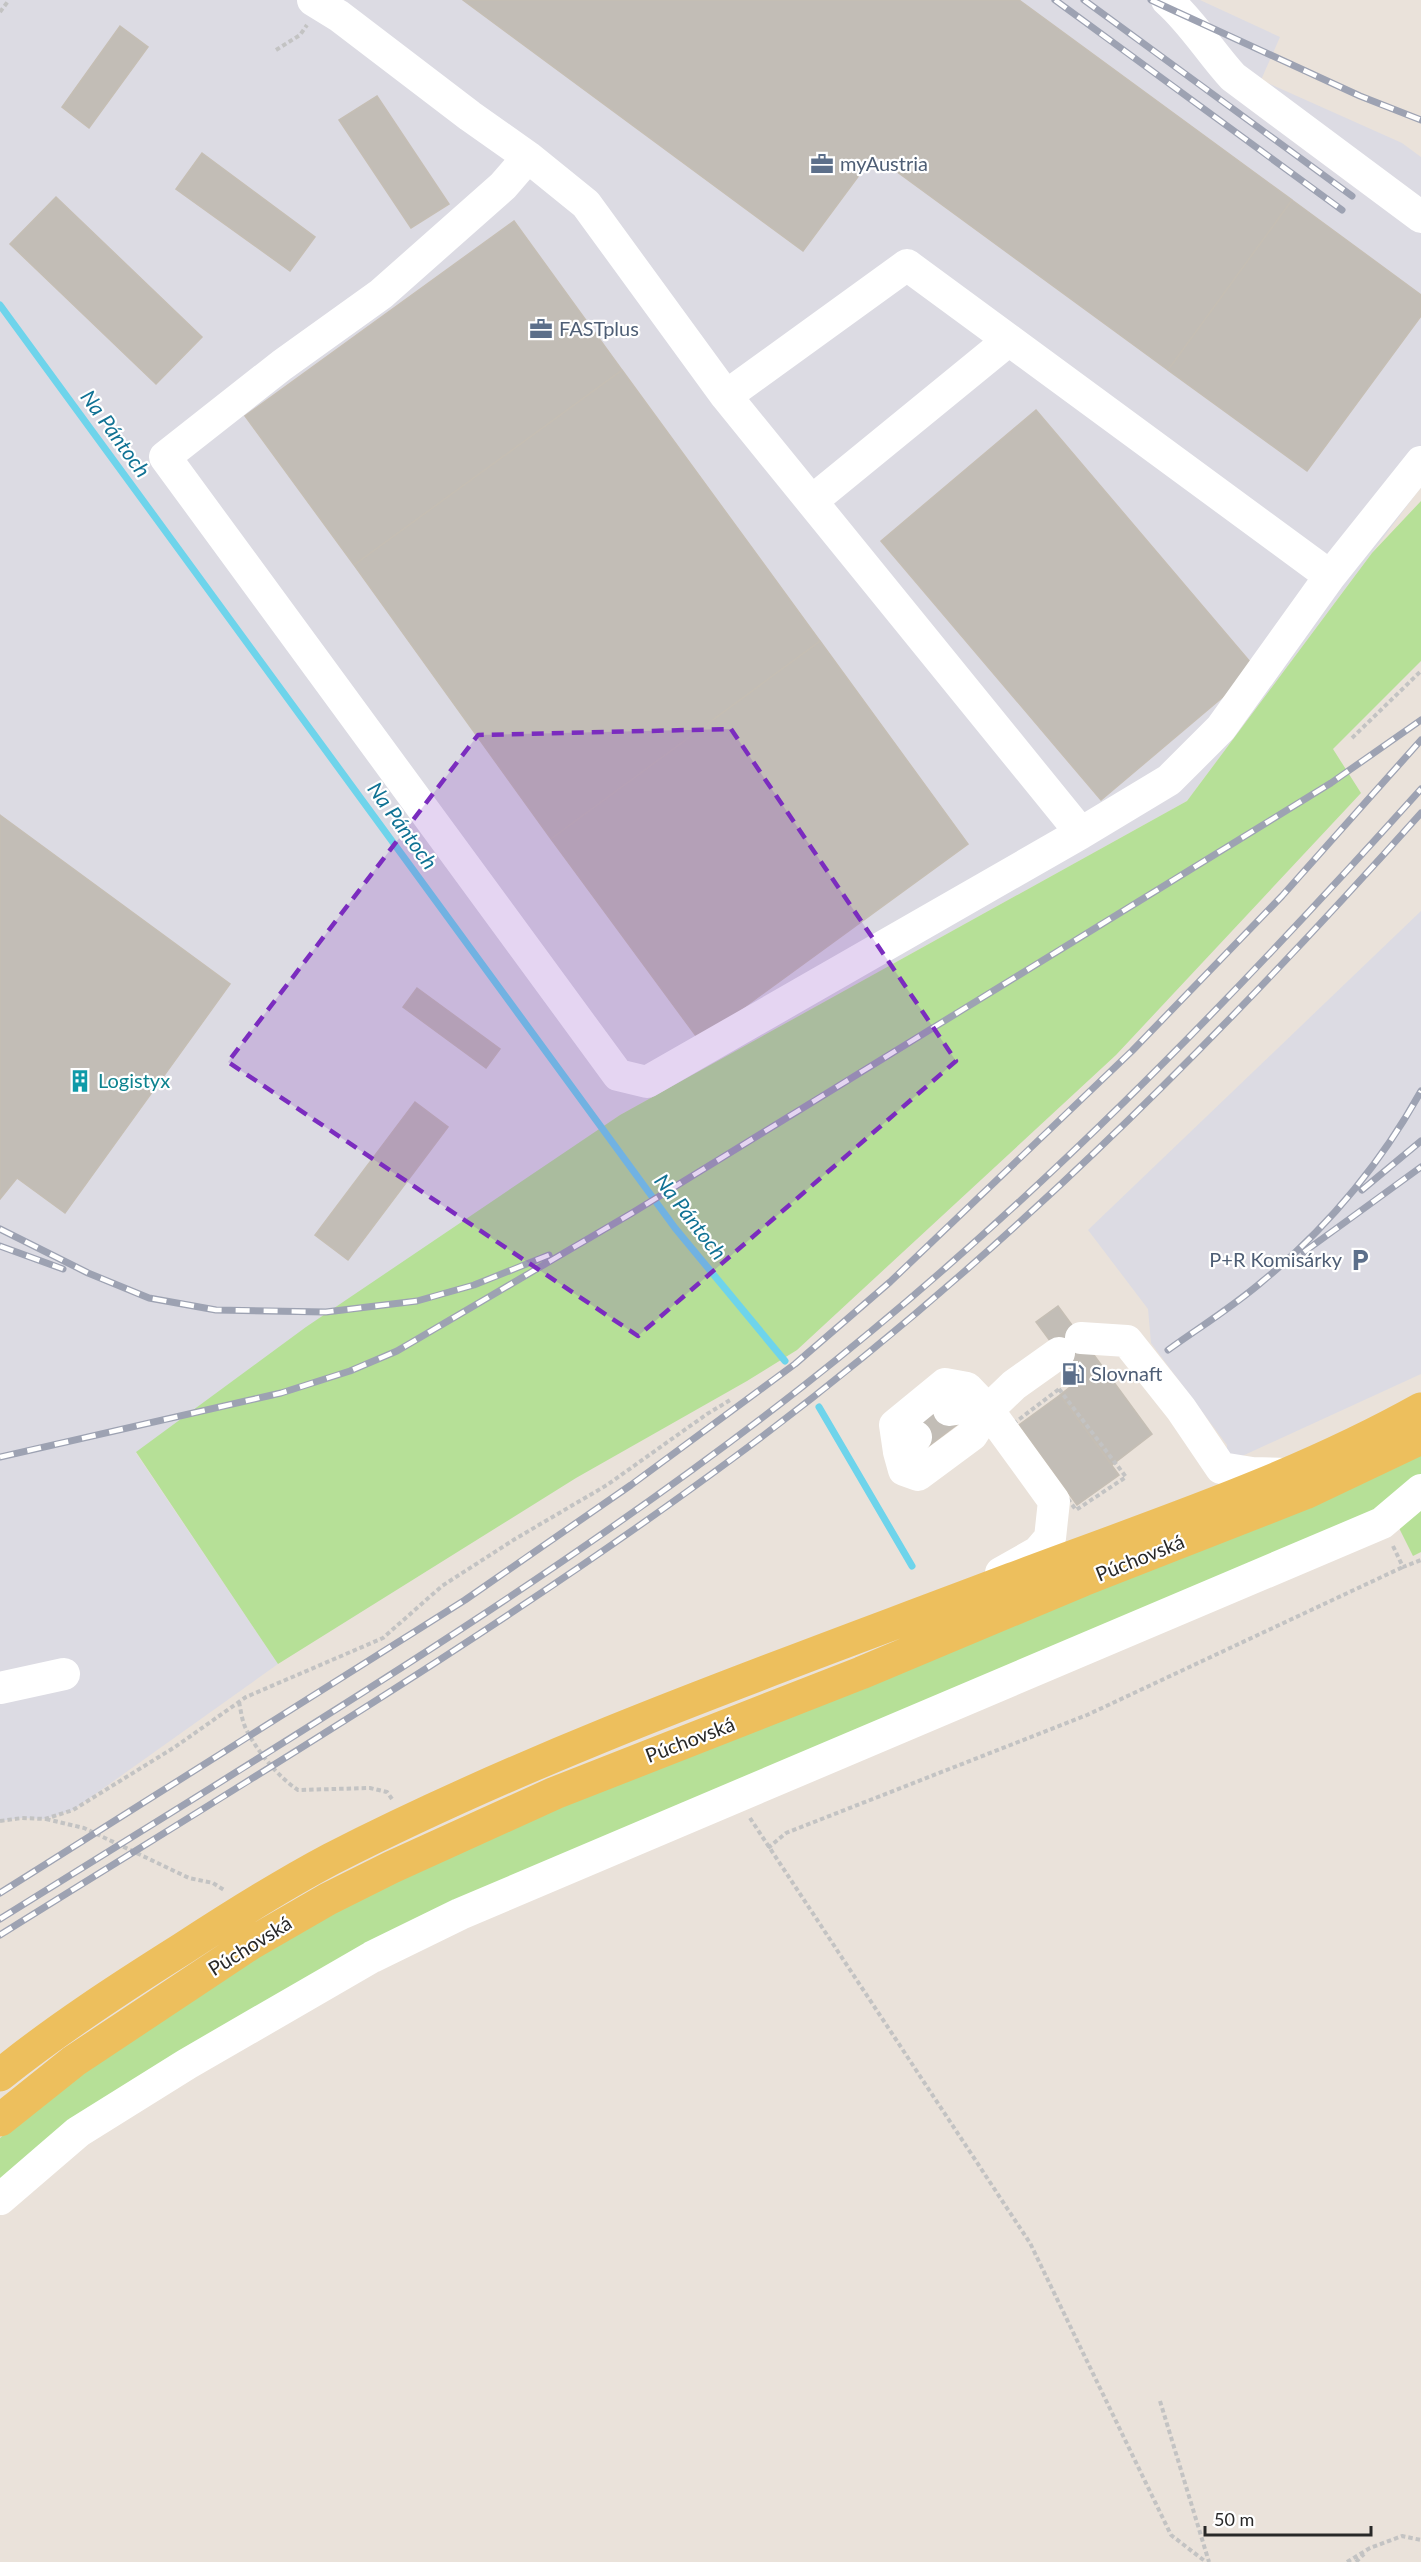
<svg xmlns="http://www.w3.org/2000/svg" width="1421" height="2562" font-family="Lato,sans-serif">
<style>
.industrial{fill:#dcdbe3}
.green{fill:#b6e097}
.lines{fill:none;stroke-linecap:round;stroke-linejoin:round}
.stream{stroke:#6ed4eb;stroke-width:7}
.building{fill:#c2bdb6;stroke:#c5beb4;stroke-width:1.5}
.path{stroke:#c3c3c3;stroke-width:4;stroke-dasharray:4.5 3;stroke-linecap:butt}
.minor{stroke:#fff;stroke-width:32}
.major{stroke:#edbf5d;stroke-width:33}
.rail-casing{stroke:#9da2b2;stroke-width:7}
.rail{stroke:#fff;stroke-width:4.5;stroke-dasharray:14;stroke-linecap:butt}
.marked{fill:#7b2cbf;fill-opacity:0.2;stroke:#7b2cbf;stroke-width:4.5;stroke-dasharray:12 8;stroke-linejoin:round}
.labels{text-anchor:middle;stroke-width:4.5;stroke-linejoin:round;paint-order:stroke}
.service-label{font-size:20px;fill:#4e5e75;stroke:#fff;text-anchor:start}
.culture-label{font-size:20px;fill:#0d838f;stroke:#fff;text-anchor:start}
.street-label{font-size:20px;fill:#282828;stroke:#fff}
.water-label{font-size:21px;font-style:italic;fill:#107294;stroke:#fff}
</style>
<rect width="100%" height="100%" fill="#eae2da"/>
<path class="industrial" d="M0 0H1200L1280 37 1261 80 1402 143 1421 157V487L1187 801 620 1115 136 1453 278 1664 73 1810 45 1819 22 1818 0 1821Z
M1421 911V1374L1227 1463V1445L1151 1343 1148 1309 1088 1230Z"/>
<path class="green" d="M1421 501V661L1333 749 1361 793 1116 1055 797 1350 747 1381 576 1478 278 1664 136 1452 306 1327 620 1115 1187 801 1372 553Z
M1421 1455V1480L1381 1509 417 1923 0 2187V2138L73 2079 225 1974 372 1891 493 1835Z
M1421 1506V1552L1413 1556 1398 1526Z"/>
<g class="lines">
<path class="stream" d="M0 305 675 1228 785 1361
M819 1407 912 1566"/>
</g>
<path class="building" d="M463 0H1019L1292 200 1168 370 874 155 803 251Z
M120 26 148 47 89 128 62 107Z
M377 96 449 204 411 228 339 120Z
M202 153 315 237 290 271 176 189Z
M56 197 202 337 156 384 10 244Z
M1292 200 1421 295V316L1307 471 1168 370Z
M514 221 622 370 354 565 245 416Z
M622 370 820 641 551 839 354 565Z
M1036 410 1256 669 1101 800 881 541Z
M820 641 968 844 699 1040 551 839Z
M0 815 230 984 65 1213 17 1178 0 1199Z
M417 988 500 1049 486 1068 403 1007Z
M415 1102 448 1127 348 1260 315 1235Z
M1058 1306 1152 1434 1112 1465 1060 1395 1079 1380 1036 1322Z
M1060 1395 1119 1475 1077 1505 1019 1425Z
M942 1400 959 1423 925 1449 908 1426Z"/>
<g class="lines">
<path class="path" d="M0 12 9 0
M276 50 300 35 307 25
M1352 738 1421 671
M1059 1389 1126 1477 1076 1510 1013 1424Z
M1393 1546 1403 1567 1421 1560
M239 1702C241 1711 242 1721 246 1729 257 1751 278 1777 298 1790L370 1788 387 1792 392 1799
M750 1818 1030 2243 1171 2535 1206 2562
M46 1819 84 1828 189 1878 213 1883 224 1890
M0 1821 22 1818 45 1819 73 1810 175 1747 246 1697 383 1638 442 1586 515 1539 607 1485 707 1414 732 1399
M768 1848 786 1833 1087 1715 1403 1567
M1160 2401 1209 2562
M1347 2562 1370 2548 1402 2536 1421 2540
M1356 2562 1364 2554"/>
<path class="minor" d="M313 0 339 16 470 116 528 157 586 204 726 396 907 265 1330 576 1421 462
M1167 0C1193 23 1210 52 1233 77L1421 217
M528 157 503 186 381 294 282 365 165 457 618 1075 647 1082 1081 833 726 396
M812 501 1009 340
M1081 833 1169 780 1221 728 1330 576
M1081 1338 1127 1341 1181 1409 1221 1468 1252 1473 1290 1474
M949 1410 970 1407 988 1410
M916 1437 899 1452 904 1470 918 1475 972 1435 988 1410
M899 1452 895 1425 945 1384 967 1388 988 1410
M1001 1573 1038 1552 1050 1538 1054 1501 988 1410 1014 1385 1059 1353
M0 1688 64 1674
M0 2199 78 2132 187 2064 372 1957 460 1914 1382 1523 1421 1490"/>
<path class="major" d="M0 2075C57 2029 120 1988 182 1949 231 1917 280 1886 331 1859 550 1747 783 1666 1012 1579 1150 1527 1292 1481 1421 1409
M0 2120 74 2061 250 1944 328 1899 392 1867 555 1793 861 1673 1083 1580 1305 1493 1421 1438"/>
<g class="rail-casing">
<path id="rail" d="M1055 0 1342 210
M1084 0 1352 196
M1151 0 1360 96 1421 120
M1362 1190 1421 1141
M0 1229 88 1273 149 1298 216 1310 326 1312 417 1301 474 1285 549 1255
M0 1246 63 1269
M1304 1252 1421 1167
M1168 1350C1200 1327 1234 1306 1264 1280 1328 1227 1381 1163 1421 1091
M0 1457 281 1393 350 1371 397 1351 632 1213 1331 783 1421 720
M0 1893 465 1600 631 1485 795 1364 890 1282 1132 1051 1282 896 1421 740
M0 1919C272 1749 549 1585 802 1387 1029 1209 1229 1003 1421 789
M0 1935C248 1780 501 1630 736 1456 989 1269 1212 1047 1421 813"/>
</g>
<use href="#rail" class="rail"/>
</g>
<path class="marked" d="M731 729 956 1061 638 1336 228 1062 478 735Z"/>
<defs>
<g id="office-bare" transform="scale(1.8)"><path d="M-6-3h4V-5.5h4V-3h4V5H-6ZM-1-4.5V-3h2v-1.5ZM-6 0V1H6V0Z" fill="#5c6f8a" stroke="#fff" stroke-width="2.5" paint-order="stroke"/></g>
<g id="building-bare" transform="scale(1.8)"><path d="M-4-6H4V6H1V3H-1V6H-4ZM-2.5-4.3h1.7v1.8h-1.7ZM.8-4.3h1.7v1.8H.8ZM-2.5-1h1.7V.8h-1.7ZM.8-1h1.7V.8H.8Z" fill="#0f9aa8" stroke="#fff" stroke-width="2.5" paint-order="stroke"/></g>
<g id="parking-bare" transform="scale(1.8)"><path d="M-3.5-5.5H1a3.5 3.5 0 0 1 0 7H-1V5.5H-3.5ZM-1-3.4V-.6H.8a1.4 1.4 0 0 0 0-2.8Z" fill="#5c6f8a" stroke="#fff" stroke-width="2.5" paint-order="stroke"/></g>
<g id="fuel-bare" transform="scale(1.8)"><path d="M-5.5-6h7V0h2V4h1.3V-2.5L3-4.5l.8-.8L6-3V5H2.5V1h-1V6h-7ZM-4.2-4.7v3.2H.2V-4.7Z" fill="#5c6f8a" stroke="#fff" stroke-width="2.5" paint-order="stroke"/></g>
</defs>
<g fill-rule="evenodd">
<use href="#office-bare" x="822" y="164"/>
<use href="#office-bare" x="541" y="329"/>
<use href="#building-bare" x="80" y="1081"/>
<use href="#parking-bare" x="1360" y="1260"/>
<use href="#fuel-bare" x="1073" y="1374"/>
</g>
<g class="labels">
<g class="service-label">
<text x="840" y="171">myAustria</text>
<text x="559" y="336">FASTplus</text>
<text x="1342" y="1267" text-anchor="end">P+R Komisárky</text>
<text x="1091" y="1381">Slovnaft</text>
</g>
<g class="culture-label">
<text x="98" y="1088">Logistyx</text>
</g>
<g class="street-label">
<text transform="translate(1140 1558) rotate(-22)" y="7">Púchovská</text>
<text transform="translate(690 1740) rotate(-21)" y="7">Púchovská</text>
<text transform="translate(250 1946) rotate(-32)" y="7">Púchovská</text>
</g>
<g class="water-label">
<text transform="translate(115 434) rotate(54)" y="7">Na Pántoch</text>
<text transform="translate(402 826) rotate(54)" y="7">Na Pántoch</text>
<text transform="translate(690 1217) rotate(52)" y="7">Na Pántoch</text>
</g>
</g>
<path d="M1205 2526v9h166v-9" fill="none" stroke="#282828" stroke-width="3"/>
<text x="1214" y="2526" font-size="18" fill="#282828" stroke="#ffffff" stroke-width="4.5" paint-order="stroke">50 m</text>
</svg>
